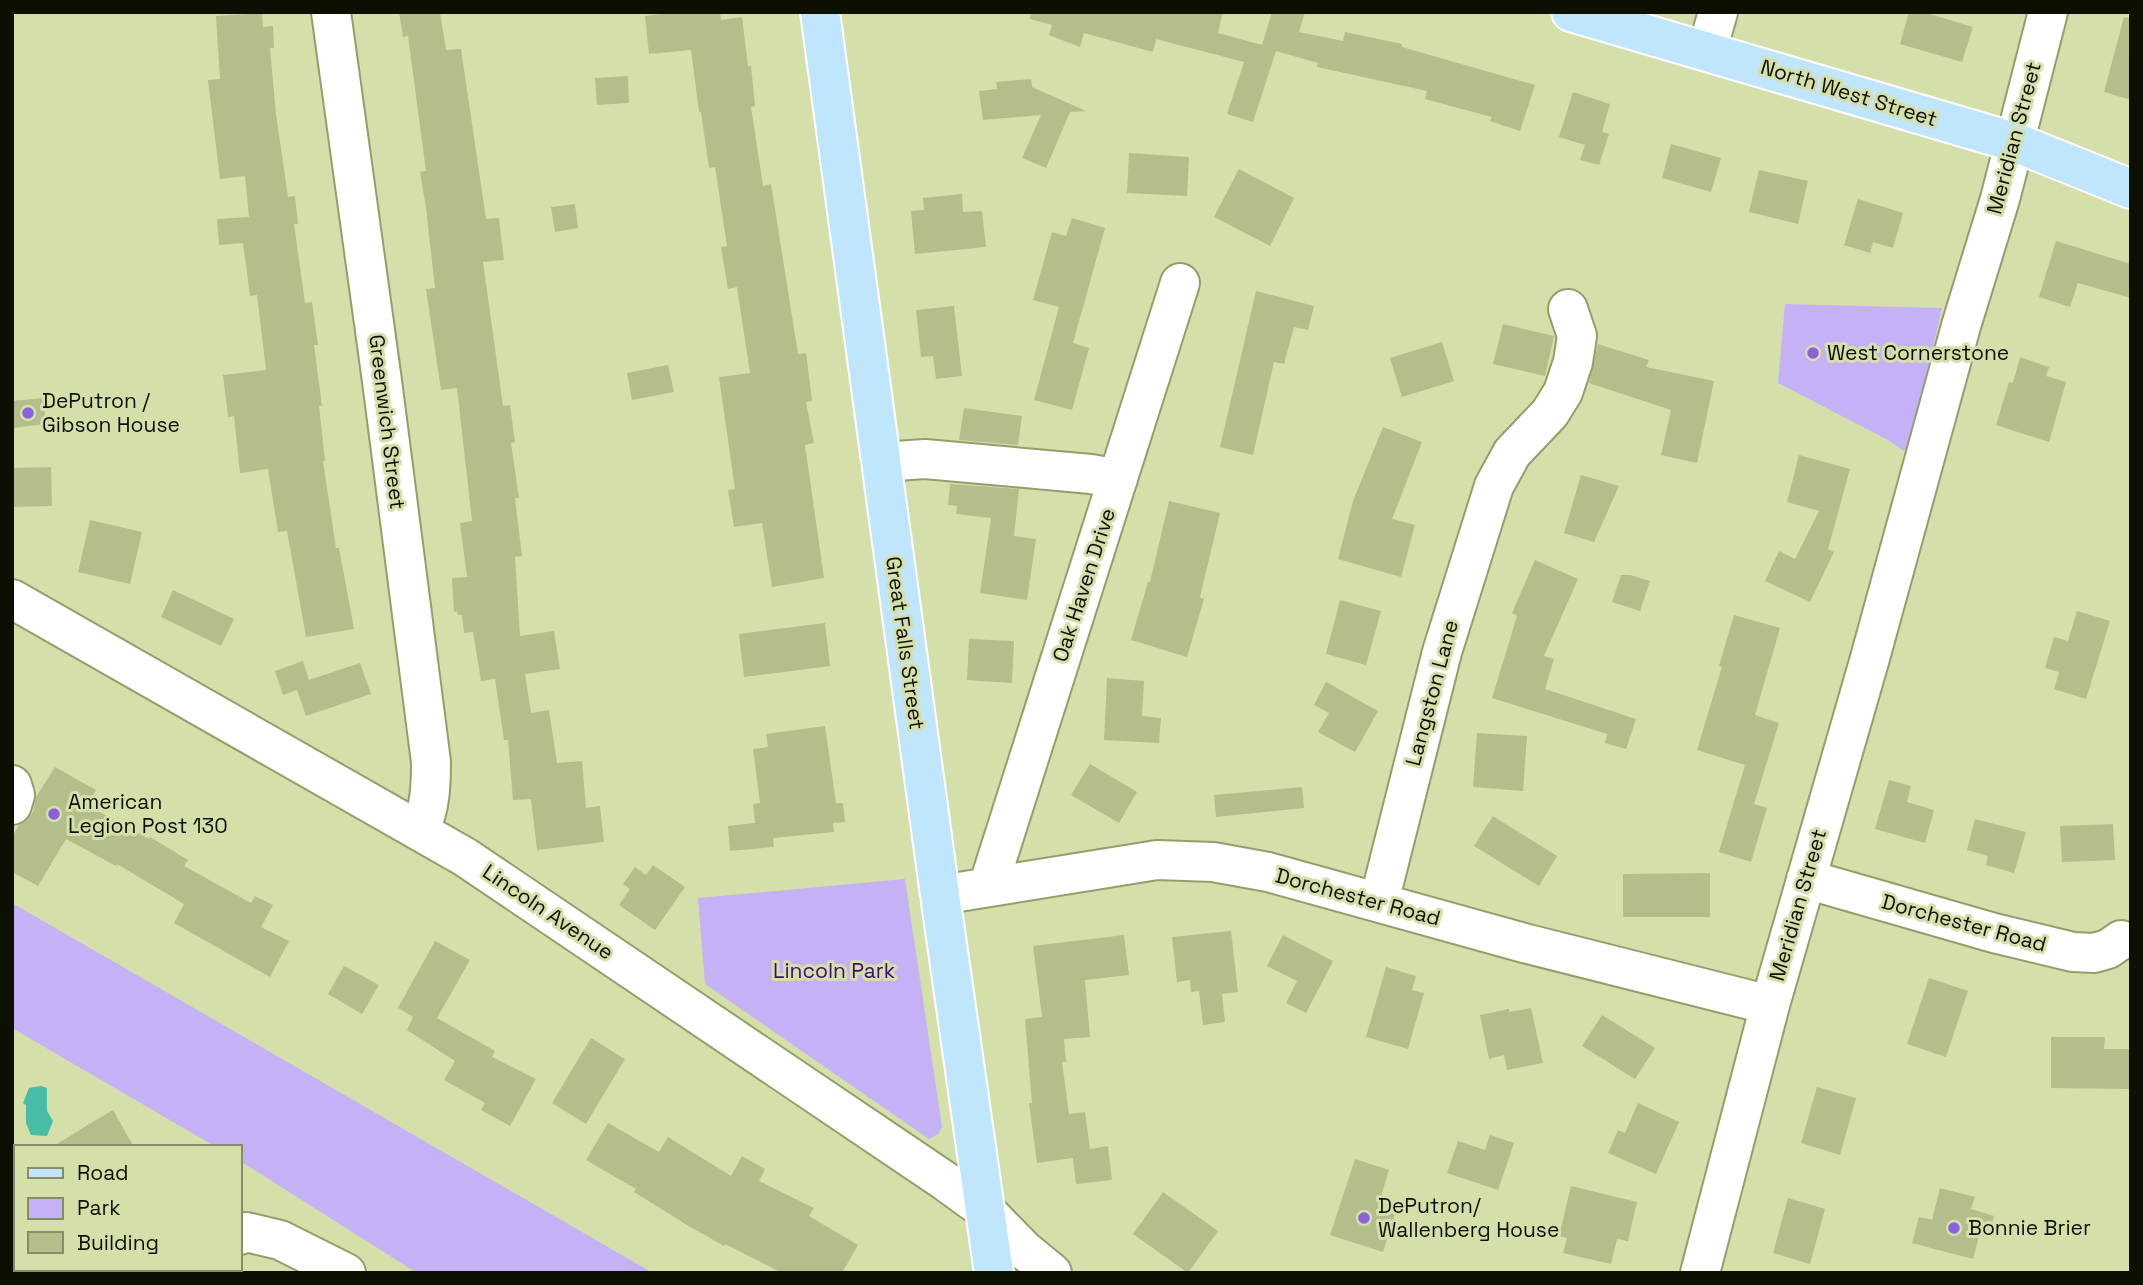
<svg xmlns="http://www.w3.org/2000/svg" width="2143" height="1285" font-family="'Space Grotesk',sans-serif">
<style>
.green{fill:#c5b2f6}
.water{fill:#48bca5}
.building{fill:#b4be8a}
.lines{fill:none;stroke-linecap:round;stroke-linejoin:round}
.minor-casing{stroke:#949e6b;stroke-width:42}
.major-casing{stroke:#fff;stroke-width:42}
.minor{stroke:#fff;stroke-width:38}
.major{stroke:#c0e6fe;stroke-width:38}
.poi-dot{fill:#8c60da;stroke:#d5dfaa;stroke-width:2.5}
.labels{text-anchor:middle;stroke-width:6;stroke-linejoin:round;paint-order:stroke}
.street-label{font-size:21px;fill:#0d1001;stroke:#d5dfaa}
.poi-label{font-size:21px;fill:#0d1001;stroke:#d5dfaa;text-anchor:start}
.park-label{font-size:21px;fill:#40067b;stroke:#d5dfaa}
</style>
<rect width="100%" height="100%" fill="#d5dfaa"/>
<path class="green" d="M1785 304 1942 308 1910 445 1904 451 1888 440 1778 383Z
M905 879 942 1127 938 1134 929 1139 705 984 698 898Z
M12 903 653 1273H417L240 1161V1147H216L12 1028Z"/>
<path class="water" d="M41 1086 47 1088V1111L53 1121 47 1136 31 1135 26 1123V1105L23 1103 29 1088Z"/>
<path class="building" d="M399 12H440L446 50 461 49 486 219 499 218 504 260 483 262 503 406 510 405 515 442 511 443 519 498H515L522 556 515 557 520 636 554 631 560 669 525 674 531 713 549 710 557 763 582 761 586 808 600 806 604 842 537 850 531 799 513 800 508 740H504L495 679 481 681 473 632 464 633 462 615H458L457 611 454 612 452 578 467 577 460 523 472 521 457 388 441 390 426 289 435 288 426 208 420 172 426 171 408 36 403 37Z
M676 12H720L721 20 742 17 748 66H751L755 106 751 107 763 186 771 184 798 354 806 353 812 401 806 402 814 443 805 445 824 578 772 587 762 523 734 527 728 490 735 489 719 377 750 373 737 287 728 289 721 247 727 246 715 167 709 168 701 112H699L691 50 649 54 645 16Z
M1031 12H1223L1218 33 1262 45 1272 12H1305L1299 32 1343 41 1345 32 1402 44V47L1535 85 1520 131 1490 121 1492 117 1425 99 1427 91 1317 67 1318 63 1276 51 1253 122 1227 114 1244 62 1156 39 1153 52 1084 33 1080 47 1049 35 1052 25 1030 19Z
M1909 12H1923L1973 27 1962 62 1900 44Z
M262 13 263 27 273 26 274 48H270L276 114 288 197 295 196 298 224H294L305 303 312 302 318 345H314L322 406H319L325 461H323L336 548H339L354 629 306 637 287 531 278 532 268 469 240 473 234 416 228 417 223 375 266 370 257 295 250 296 243 243 219 245 217 219 249 217 245 176 220 179 208 80 220 79 216 16Z
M2124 17 2131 18V100L2104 92Z
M628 76 629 103 597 105 595 78Z
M1031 79 1032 87 1086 111 1070 112 1046 168 1022 158 1041 115 983 120 979 91 997 89 996 82Z
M1573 92 1610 104 1602 132 1609 134 1599 165 1580 160 1585 145 1559 137Z
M1671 144 1721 158 1711 192 1662 178Z
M1129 153 1189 157 1187 196 1127 193Z
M1239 169 1294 198 1270 246 1214 217Z
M1759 170 1808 181 1798 224 1749 212Z
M962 194 963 212 982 211 986 247 915 254 911 211 924 210 923 198Z
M1858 199 1903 213 1893 248 1873 242 1870 253 1844 245Z
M575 204 578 228 555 232 551 207Z
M1072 218 1105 228 1073 343 1089 348 1072 410 1034 400 1059 307 1033 300 1052 232 1066 236Z
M2056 241 2131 264V298L2078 283 2070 307 2039 297Z
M1256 291 1314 306 1308 330 1294 327 1284 364 1274 362 1253 455 1220 447Z
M954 306 962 376 936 379 933 356 921 357 916 310Z
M1503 324 1554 336 1545 376 1493 364Z
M1442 342 1454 381 1402 397 1390 358Z
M1598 344 1649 360 1646 367 1714 381 1697 463 1661 455 1671 410 1589 383Z
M2020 357 2049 367 2046 376 2066 382 2049 442 1996 425 2009 382 2013 383Z
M668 365 674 392 632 400 627 373Z
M43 398 46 424 12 428V401Z
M964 408 1022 416 1018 445 959 440Z
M1383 427 1422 442 1392 519 1415 525 1401 577 1338 559 1353 501Z
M1799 455 1850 469 1828 549 1834 552 1810 602 1765 581 1779 551 1795 559 1819 511 1787 502Z
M51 467 52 506 12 507V468Z
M1581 475 1619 486 1594 542 1564 533Z
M950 484 1019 489 1014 536 1036 539 1027 600 980 593 991 518 956 514 957 506 948 505Z
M1169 501 1220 513 1200 597 1204 599 1187 657 1131 640 1148 582H1150Z
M90 520 142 532 130 584 78 572Z
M1535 560 1578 579 1544 656 1554 659 1545 689 1636 719 1626 749 1605 743 1607 734 1492 698 1517 616 1512 613Z
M1621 575H1630L1650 581 1640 611 1612 602Z
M173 590 234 619 221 646 161 617Z
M1340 600 1381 611 1366 665 1326 654Z
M2077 611 2110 621 2086 699 2054 689 2059 672 2045 668 2054 637 2068 641Z
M1734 615 1780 628 1755 715 1779 723 1754 804 1767 808 1751 862 1719 852 1745 765 1697 750 1722 667 1719 666Z
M825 623 830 666 744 677 739 634Z
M969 639 1014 641 1012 683 967 680Z
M303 661 309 680 360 663 371 694 306 716 297 690 283 695 275 671Z
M1107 678 1144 681 1142 716 1161 718 1159 743 1104 740Z
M1326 682 1378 711 1355 752 1318 732 1329 713 1314 705Z
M825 726 836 803H843L845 822 833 823 834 832 773 838 774 847 730 851 728 826 755 823 753 804 760 803 753 749 768 747 766 734Z
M1477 733 1527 736 1523 791 1473 787Z
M1090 764 1137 792 1119 823 1071 795Z
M55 767 96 790 87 805 149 839 150 837 188 860 184 866 251 903 255 896 273 905 261 927 289 941 270 977 174 923 184 904 117 864 116 866 66 839 38 886 12 872V837L19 825 27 820 33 812 36 797Z
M1889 780 1911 786 1907 802 1934 810 1925 843 1875 829Z
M1302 787 1304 808 1216 817 1214 795Z
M1493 816 1557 856 1539 886 1474 846Z
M1975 819 2026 832 2014 873 1986 865 1988 856 1967 850Z
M2113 824 2115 860 2062 862 2060 826Z
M653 865 685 887 655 930 619 905 630 889 623 884 635 867 646 875Z
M1710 873V917H1623V874Z
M1231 931 1238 992 1222 994 1225 1022 1203 1025 1199 991 1191 992 1190 980 1177 982 1172 937Z
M1124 935 1129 975 1085 980 1090 1037 1064 1039 1066 1062H1062L1069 1114 1085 1112 1090 1149 1108 1146 1112 1180 1076 1184 1073 1158 1037 1163 1029 1103H1032L1025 1019 1042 1017 1033 946Z
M1283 935 1333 961 1306 1013 1286 1003 1297 981 1267 966Z
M435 941 470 960 437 1018 495 1051 492 1057 536 1079 510 1126 481 1110 485 1103 444 1080 455 1061 407 1030 413 1017 398 1008Z
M344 966 379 985 362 1014 328 994Z
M1386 967 1416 976 1412 990 1424 993 1408 1049 1366 1037Z
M1929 978 1968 991 1946 1057 1907 1044Z
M1531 1008 1543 1063 1507 1070 1504 1055 1489 1059 1480 1015 1509 1009V1012Z
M1602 1015 1655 1048 1635 1079 1582 1046Z
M2051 1037H2105L2104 1049H2131V1089L2051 1088Z
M591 1038 625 1059 586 1124 552 1103Z
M1817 1087 1856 1098 1840 1155 1801 1143Z
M1638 1103 1679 1122 1656 1174 1608 1153 1618 1130 1625 1133Z
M113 1110 134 1147H52L91 1123Z
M608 1123 659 1152 668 1137 731 1176 742 1156 765 1169 759 1181 814 1208 809 1216 858 1245 842 1273H782L725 1244 724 1246 687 1225 634 1192 636 1189 586 1160Z
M1490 1135 1514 1143 1498 1190 1447 1173 1458 1141 1485 1150Z
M1355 1159 1389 1170 1381 1196 1399 1202 1383 1252 1330 1235Z
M1571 1186 1637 1202 1628 1241 1617 1239 1611 1264 1563 1253 1567 1238 1559 1236Z
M1940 1188 1975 1197 1971 1209 1994 1216 1988 1238 1979 1236 1973 1259 1912 1243 1919 1217 1932 1220Z
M1163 1192 1218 1231 1188 1273 1133 1234Z
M1788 1198 1825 1209 1810 1264 1773 1253Z"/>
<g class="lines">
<g class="minor-casing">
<path id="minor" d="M331 12 382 381 431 762C431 786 430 808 420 830
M1707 51 1718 12
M881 462 925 459 1091 474 1118 479
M12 599 465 857 945 1181 985 1210 1024 1250 1052 1273
M12 785 15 795 12 805
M1806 879 1994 933 2073 952 2094 953 2108 949 2121 940
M988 887 1180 283
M940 895 1157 860 1213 862 1268 872 1524 943 1770 1005
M1379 902 1442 652 1494 486 1512 453 1550 413 1563 392 1573 362 1577 336 1568 309
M240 1235 246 1232 280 1240 346 1273
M180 1273 186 1269
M1700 1273 1770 1005 1870 658 1961 326 2000 199 2048 12"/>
</g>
<g class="major-casing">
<path id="major" d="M820 12 940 895 994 1273
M1571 12 2014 142 2131 189"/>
</g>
<use href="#minor" class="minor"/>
<use href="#major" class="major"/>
</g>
<g class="poi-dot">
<circle cx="1813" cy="353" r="7"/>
<circle cx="28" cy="413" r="7"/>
<circle cx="54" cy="814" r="7"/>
<circle cx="1364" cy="1218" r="7"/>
<circle cx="1954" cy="1228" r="7"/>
</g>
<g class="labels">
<g class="street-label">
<text transform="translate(1849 93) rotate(17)" y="7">North West Street</text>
<text transform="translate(2014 138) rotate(-75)" y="7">Meridian Street</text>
<text transform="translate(387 422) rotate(83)" y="7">Greenwich Street</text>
<text transform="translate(1084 585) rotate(-72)" y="7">Oak Haven Drive</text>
<text transform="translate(905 643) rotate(82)" y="7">Great Falls Street</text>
<text transform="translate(1432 693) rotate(-75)" y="7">Langston Lane</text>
<text transform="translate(1358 897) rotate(15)" y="7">Dorchester Road</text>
<text transform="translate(1798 905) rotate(-74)" y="7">Meridian Street</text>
<text transform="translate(548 912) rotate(34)" y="7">Lincoln Avenue</text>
<text transform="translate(1964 923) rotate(15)" y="7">Dorchester Road</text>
</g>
<g class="poi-label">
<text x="1827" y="360">West Cornerstone</text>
<text x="42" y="408">DePutron /<tspan x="42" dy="24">Gibson House</tspan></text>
<text x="68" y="809">American<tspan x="68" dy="24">Legion Post 130</tspan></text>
<text x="1378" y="1213">DePutron/<tspan x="1378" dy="24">Wallenberg House</tspan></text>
<text x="1968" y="1235">Bonnie Brier</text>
</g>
<g class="park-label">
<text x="834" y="978">Lincoln Park</text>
</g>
</g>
<rect width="2143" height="1285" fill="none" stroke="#0d1001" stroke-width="28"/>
<rect x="14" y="1145" width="228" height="126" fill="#d5dfaa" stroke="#858c66" stroke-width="2"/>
<rect x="28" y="1168" width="35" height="10" fill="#c0e6fe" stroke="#858c66" stroke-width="2"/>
<text x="77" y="1180" font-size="21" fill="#0d1001">Road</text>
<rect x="28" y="1198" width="35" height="21" fill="#c5b2f6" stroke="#858c66" stroke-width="2"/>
<text x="77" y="1215" font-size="21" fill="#0d1001">Park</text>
<rect x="28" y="1232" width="35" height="21" fill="#b4be8a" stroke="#858c66" stroke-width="2"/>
<text x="77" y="1250" font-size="21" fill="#0d1001">Building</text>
</svg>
